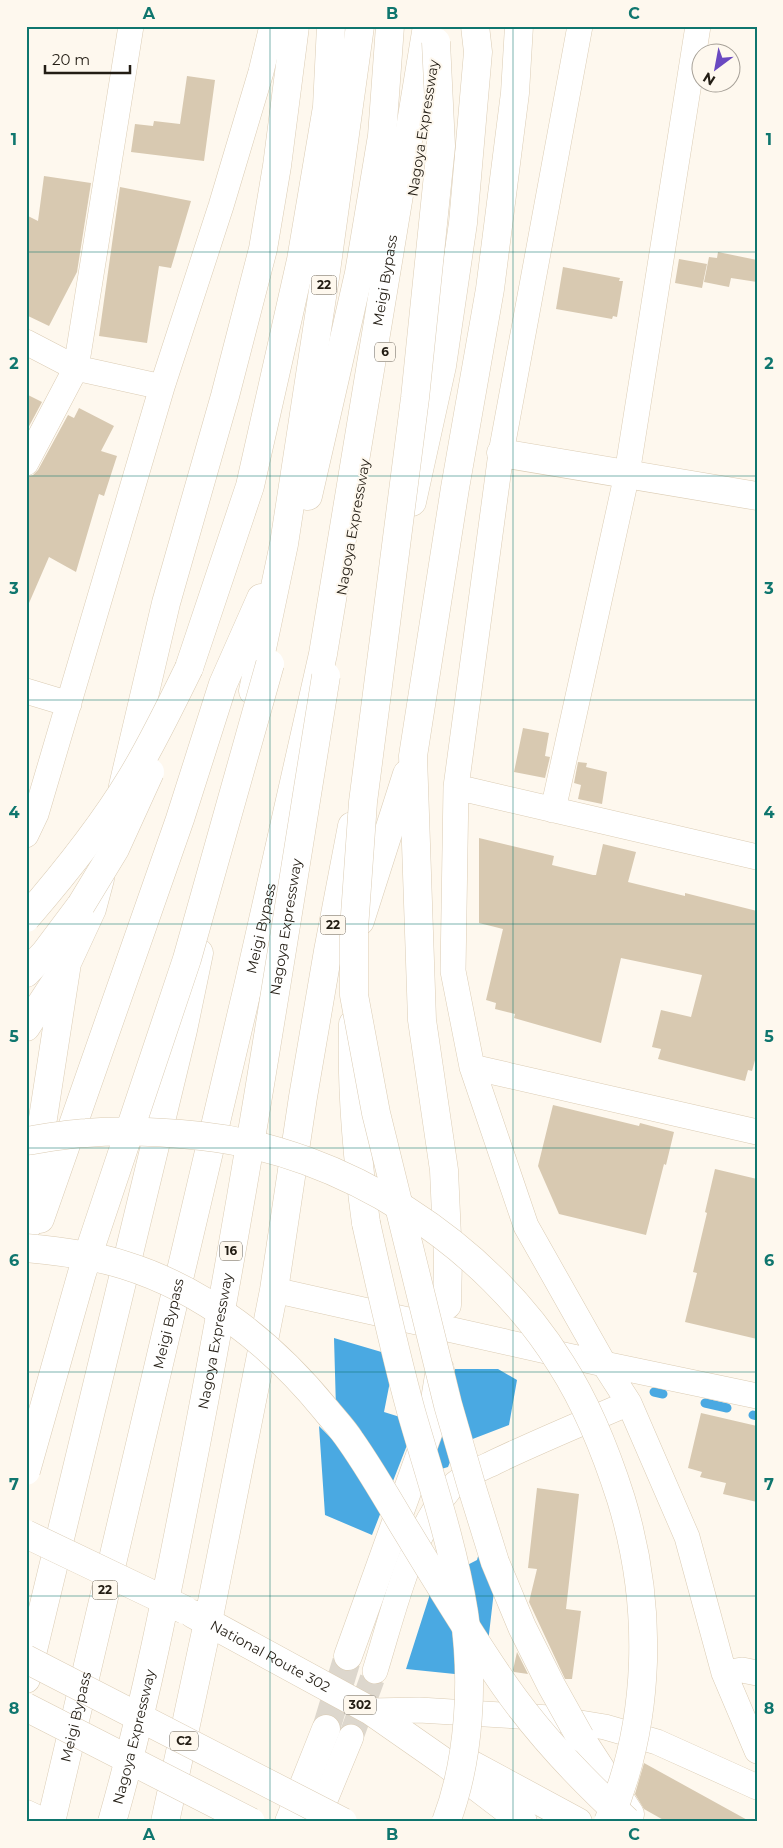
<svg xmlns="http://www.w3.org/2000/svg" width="783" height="1848" font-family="Montserrat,sans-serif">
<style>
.water{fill:#4aa9e2}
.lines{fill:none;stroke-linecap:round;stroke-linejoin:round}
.stream{stroke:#4aa9e2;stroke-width:9}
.building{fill:#d8c9b1}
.street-tunnel{stroke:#ddd7cd;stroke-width:25;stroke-dasharray:25 12;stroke-linecap:butt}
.highway-tunnel{stroke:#ddd7cd;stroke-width:28;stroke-dasharray:28 14;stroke-linecap:butt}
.street-casing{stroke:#dbccb4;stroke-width:26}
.secondary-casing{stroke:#dbccb4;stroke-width:29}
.highway-casing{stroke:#dbccb4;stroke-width:29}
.street{stroke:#fff;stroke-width:25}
.secondary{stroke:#fff;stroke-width:28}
.highway{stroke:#fff;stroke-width:28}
.highway-bridge-casing{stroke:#dbccb4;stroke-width:29;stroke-linecap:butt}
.highway-bridge{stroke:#fff;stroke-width:28}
.grid{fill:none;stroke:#0f766e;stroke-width:1;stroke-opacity:0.55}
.labels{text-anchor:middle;stroke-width:4;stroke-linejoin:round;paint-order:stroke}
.shield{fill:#fef8ee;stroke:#655f55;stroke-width:1}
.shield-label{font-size:12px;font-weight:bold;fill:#231d14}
.street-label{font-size:14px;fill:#231d14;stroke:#fef8ee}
.neatline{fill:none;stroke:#0f766e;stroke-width:2}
.grid-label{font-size:16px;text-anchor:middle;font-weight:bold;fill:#0f766e}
</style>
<rect width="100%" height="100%" fill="#fef8ee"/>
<path class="water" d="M334 1338 395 1356 384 1412 416 1422 372 1535 325 1515 319 1426 337 1444Z
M455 1369H498L517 1380 509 1425 457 1445 448 1467 431 1472Z
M481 1546 499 1548 484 1677 406 1669 430 1594 440 1579 477 1560Z"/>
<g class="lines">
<path class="stream" d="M654 1392 663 1394
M705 1403 727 1408
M753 1415 757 1416"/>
</g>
<path class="building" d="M187 76 215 80 204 161 131 152 135 124 153 126 154 121 180 124Z
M44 176 91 183 77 272 49 326 26 315V215L38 221Z
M120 187 191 201 171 268 159 266 147 343 99 336Z
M718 252 757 260V282L731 278 729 287 704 282 709 257 717 258Z
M679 259 707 264 702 288 675 283Z
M563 267 620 278 619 281H623L617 317 613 316 612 319 556 309Z
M26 394 42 402 26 432Z
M79 408 114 426 101 451 117 456 104 496 99 494 76 572 49 557 26 610V477L33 475 38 470 68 415 74 418Z
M523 728 549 733 545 756 550 757 545 778 514 772Z
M578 762 587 763 586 767 607 772 602 804 578 799 581 785 574 783Z
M479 838 554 856 552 865 593 875H596L603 844 636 852 628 882 685 896V893L757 911V1053L752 1071 748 1070 745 1081 658 1059 661 1049 652 1047 661 1010 691 1017 702 975 621 958 601 1043 514 1018 515 1014 495 1009 496 1003 486 1000 503 929 479 923Z
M553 1105 639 1126 640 1123 674 1132 666 1165 664 1164 646 1235 559 1214 538 1166Z
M715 1169 757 1179V1339L685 1322 697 1273 693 1272 707 1213 705 1212Z
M701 1413 757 1426V1502L723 1494 726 1483 700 1477 702 1472 688 1468Z
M537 1488 579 1494 566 1609 581 1611 572 1679H565L529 1602 537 1569 528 1568Z
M517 1652 528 1674 514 1672 513 1670Z
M644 1763 751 1822H667L644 1809 635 1794Z"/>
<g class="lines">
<path class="street-tunnel" d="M351 1737 375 1671"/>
<path class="highway-tunnel" d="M326 1729 348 1656"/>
<g class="street-casing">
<path id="street" d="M580 26 501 453 456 787 453 971 472 1067 526 1226 604 1364 629 1403 687 1537 724 1673 757 1751
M26 342 76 368 162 387
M26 463 76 368 131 26
M26 691 69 704
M456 787 757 857
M553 810 627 474 698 26
M26 835 36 814 162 387 221 206 261 72 272 26
M472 1067 757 1132
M274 1290 604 1364 757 1396
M375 1671C393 1613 410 1537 449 1490 459 1477 483 1468 497 1461 541 1440 585 1422 629 1403
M724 1673 742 1670 757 1673
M371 1711 419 1710 550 1718 605 1727 657 1742 757 1787
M316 1822 351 1737"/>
</g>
<g class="secondary-casing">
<path id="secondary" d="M501 453 757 496"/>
</g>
<g class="highway-casing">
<g id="highway">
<path d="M308 496 359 273 382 136 390 26"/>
<path d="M412 502 442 366 463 223 478 52 475 26"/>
<path d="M189 668 250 486 301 260 327 107 331 26"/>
<path d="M253 691 284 544 326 271 360 26"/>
<path d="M123 786 166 603 225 396 263 249 277 166 295 26"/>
<path d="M360 921 407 774"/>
<path d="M26 973 45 953 81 905"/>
<path d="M353 1024C351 1091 357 1157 366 1223"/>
<path d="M26 1027 62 972"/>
<path d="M40 1219 180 819 223 684 261 598"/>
<path d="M26 1228 67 963 92 909 100 879"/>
<path d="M447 1305 448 1259 444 1170 422 1020 413 756 455 488 490 289 515 93 519 26"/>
<path id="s1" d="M193 1614 371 1711 447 1764 523 1822"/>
<path d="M348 1656 431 1425 440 1369"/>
<path d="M26 1679 183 1030 199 953"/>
<path d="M580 1737 630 1814"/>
<path d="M467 1762 578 1822"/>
<path d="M26 1814 43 1822"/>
<path id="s2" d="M51 1822 249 982 323 654 427 26"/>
<path d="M165 1822 208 1622 274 1290 303 1097 328 951 352 826"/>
<path d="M289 1822 326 1729"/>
</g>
</g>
<use href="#street" class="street"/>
<use href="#secondary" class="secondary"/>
<use href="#highway" class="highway"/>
<g class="highway-bridge-casing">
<g id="highway-bridge">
<path d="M436 42 441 146 415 398 363 802 354 929V995L376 1113 448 1405 472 1488 495 1562 522 1627 551 1685 580 1737"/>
<path d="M81 905 115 849 150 772"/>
<path d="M26 918C64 874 102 827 132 777 153 742 171 705 189 668"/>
<path d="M26 1141C46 1138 66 1134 86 1133 124 1130 164 1132 201 1136 343 1151 486 1243 561 1364 588 1406 606 1452 621 1499 653 1604 652 1720 608 1822"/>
<path d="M366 1223C380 1286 394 1349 411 1411 430 1477 453 1544 464 1613 474 1679 470 1759 446 1822"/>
<path d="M26 1248C59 1251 93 1255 124 1265 205 1290 273 1345 326 1410 334 1420 343 1429 350 1440 369 1467 386 1496 403 1525 436 1579 469 1634 505 1686 540 1736 582 1780 627 1821"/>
<path d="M26 1471 82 1273 187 959 270 664"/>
<path d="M26 1534 185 1610"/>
<path d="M26 1659 343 1822"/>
<path d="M26 1707 251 1822"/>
<path id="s3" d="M112 1822C148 1696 172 1567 197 1439 246 1185 285 930 326 676"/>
</g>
</g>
<use href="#highway-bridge" class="highway-bridge"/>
</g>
<path class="grid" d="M270 26V1822M513 26V1822M26 252H757M26 476H757M26 700H757M26 924H757M26 1148H757M26 1372H757M26 1596H757"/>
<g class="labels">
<g class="shield">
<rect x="311.5" y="275.5" width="25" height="19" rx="4"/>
<rect x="375" y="342.5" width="20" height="19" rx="4"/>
<rect x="320.5" y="915.5" width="25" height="19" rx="4"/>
<rect x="220" y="1241.5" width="22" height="19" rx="4"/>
<rect x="92.5" y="1580.5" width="25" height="19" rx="4"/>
<rect x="344" y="1695.5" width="32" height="19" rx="4"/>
<rect x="170" y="1731.5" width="28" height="19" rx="4"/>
</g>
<g class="shield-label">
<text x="324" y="289">22</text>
<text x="385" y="356">6</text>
<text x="333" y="929">22</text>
<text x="231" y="1255">16</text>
<text x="105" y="1594">22</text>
<text x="360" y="1709">302</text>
<text x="184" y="1745">C2</text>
</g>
<g class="street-label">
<text transform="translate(423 128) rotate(-81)" y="5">Nagoya Expressway</text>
<text dy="5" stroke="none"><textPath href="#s2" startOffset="1578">Meigi Bypass</textPath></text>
<text transform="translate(353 527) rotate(-80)" y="5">Nagoya Expressway</text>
<text dy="5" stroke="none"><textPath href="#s3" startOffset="912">Nagoya Expressway</textPath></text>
<text dy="5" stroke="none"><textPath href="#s2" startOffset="918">Meigi Bypass</textPath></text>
<text dy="5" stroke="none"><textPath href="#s2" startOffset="512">Meigi Bypass</textPath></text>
<text dy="5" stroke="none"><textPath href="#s3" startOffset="492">Nagoya Expressway</textPath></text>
<text dy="5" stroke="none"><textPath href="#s1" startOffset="88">National Route 302</textPath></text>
<text dy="5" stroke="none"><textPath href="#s2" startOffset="108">Meigi Bypass</textPath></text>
<text dy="5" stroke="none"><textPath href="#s3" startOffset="88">Nagoya Expressway</textPath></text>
</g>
</g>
<rect width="783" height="1848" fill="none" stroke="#fef8ee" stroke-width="55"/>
<g transform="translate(716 68) rotate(212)"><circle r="24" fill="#fef8ee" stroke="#a6a097"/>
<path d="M0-4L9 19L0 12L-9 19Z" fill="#6a49c1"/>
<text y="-8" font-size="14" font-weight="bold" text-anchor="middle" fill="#231d14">N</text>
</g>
<path d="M45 65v8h85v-8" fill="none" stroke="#231d14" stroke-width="2.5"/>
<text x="52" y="65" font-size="15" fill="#231d14" stroke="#fef8ee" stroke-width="4" paint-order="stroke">20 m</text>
<rect x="28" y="28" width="728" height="1792" class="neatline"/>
<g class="grid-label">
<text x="149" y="19">A</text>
<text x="392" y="19">B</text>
<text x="634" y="19">C</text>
<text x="14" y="145">1</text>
<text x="769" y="145">1</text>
<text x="14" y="369">2</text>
<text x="769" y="369">2</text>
<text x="14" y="594">3</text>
<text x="769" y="594">3</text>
<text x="14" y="818">4</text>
<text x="769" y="818">4</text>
<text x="14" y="1042">5</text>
<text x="769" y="1042">5</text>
<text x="14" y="1266">6</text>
<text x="769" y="1266">6</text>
<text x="14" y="1490">7</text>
<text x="769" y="1490">7</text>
<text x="14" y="1714">8</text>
<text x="769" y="1714">8</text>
<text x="149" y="1840">A</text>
<text x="392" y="1840">B</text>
<text x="634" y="1840">C</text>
</g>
</svg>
